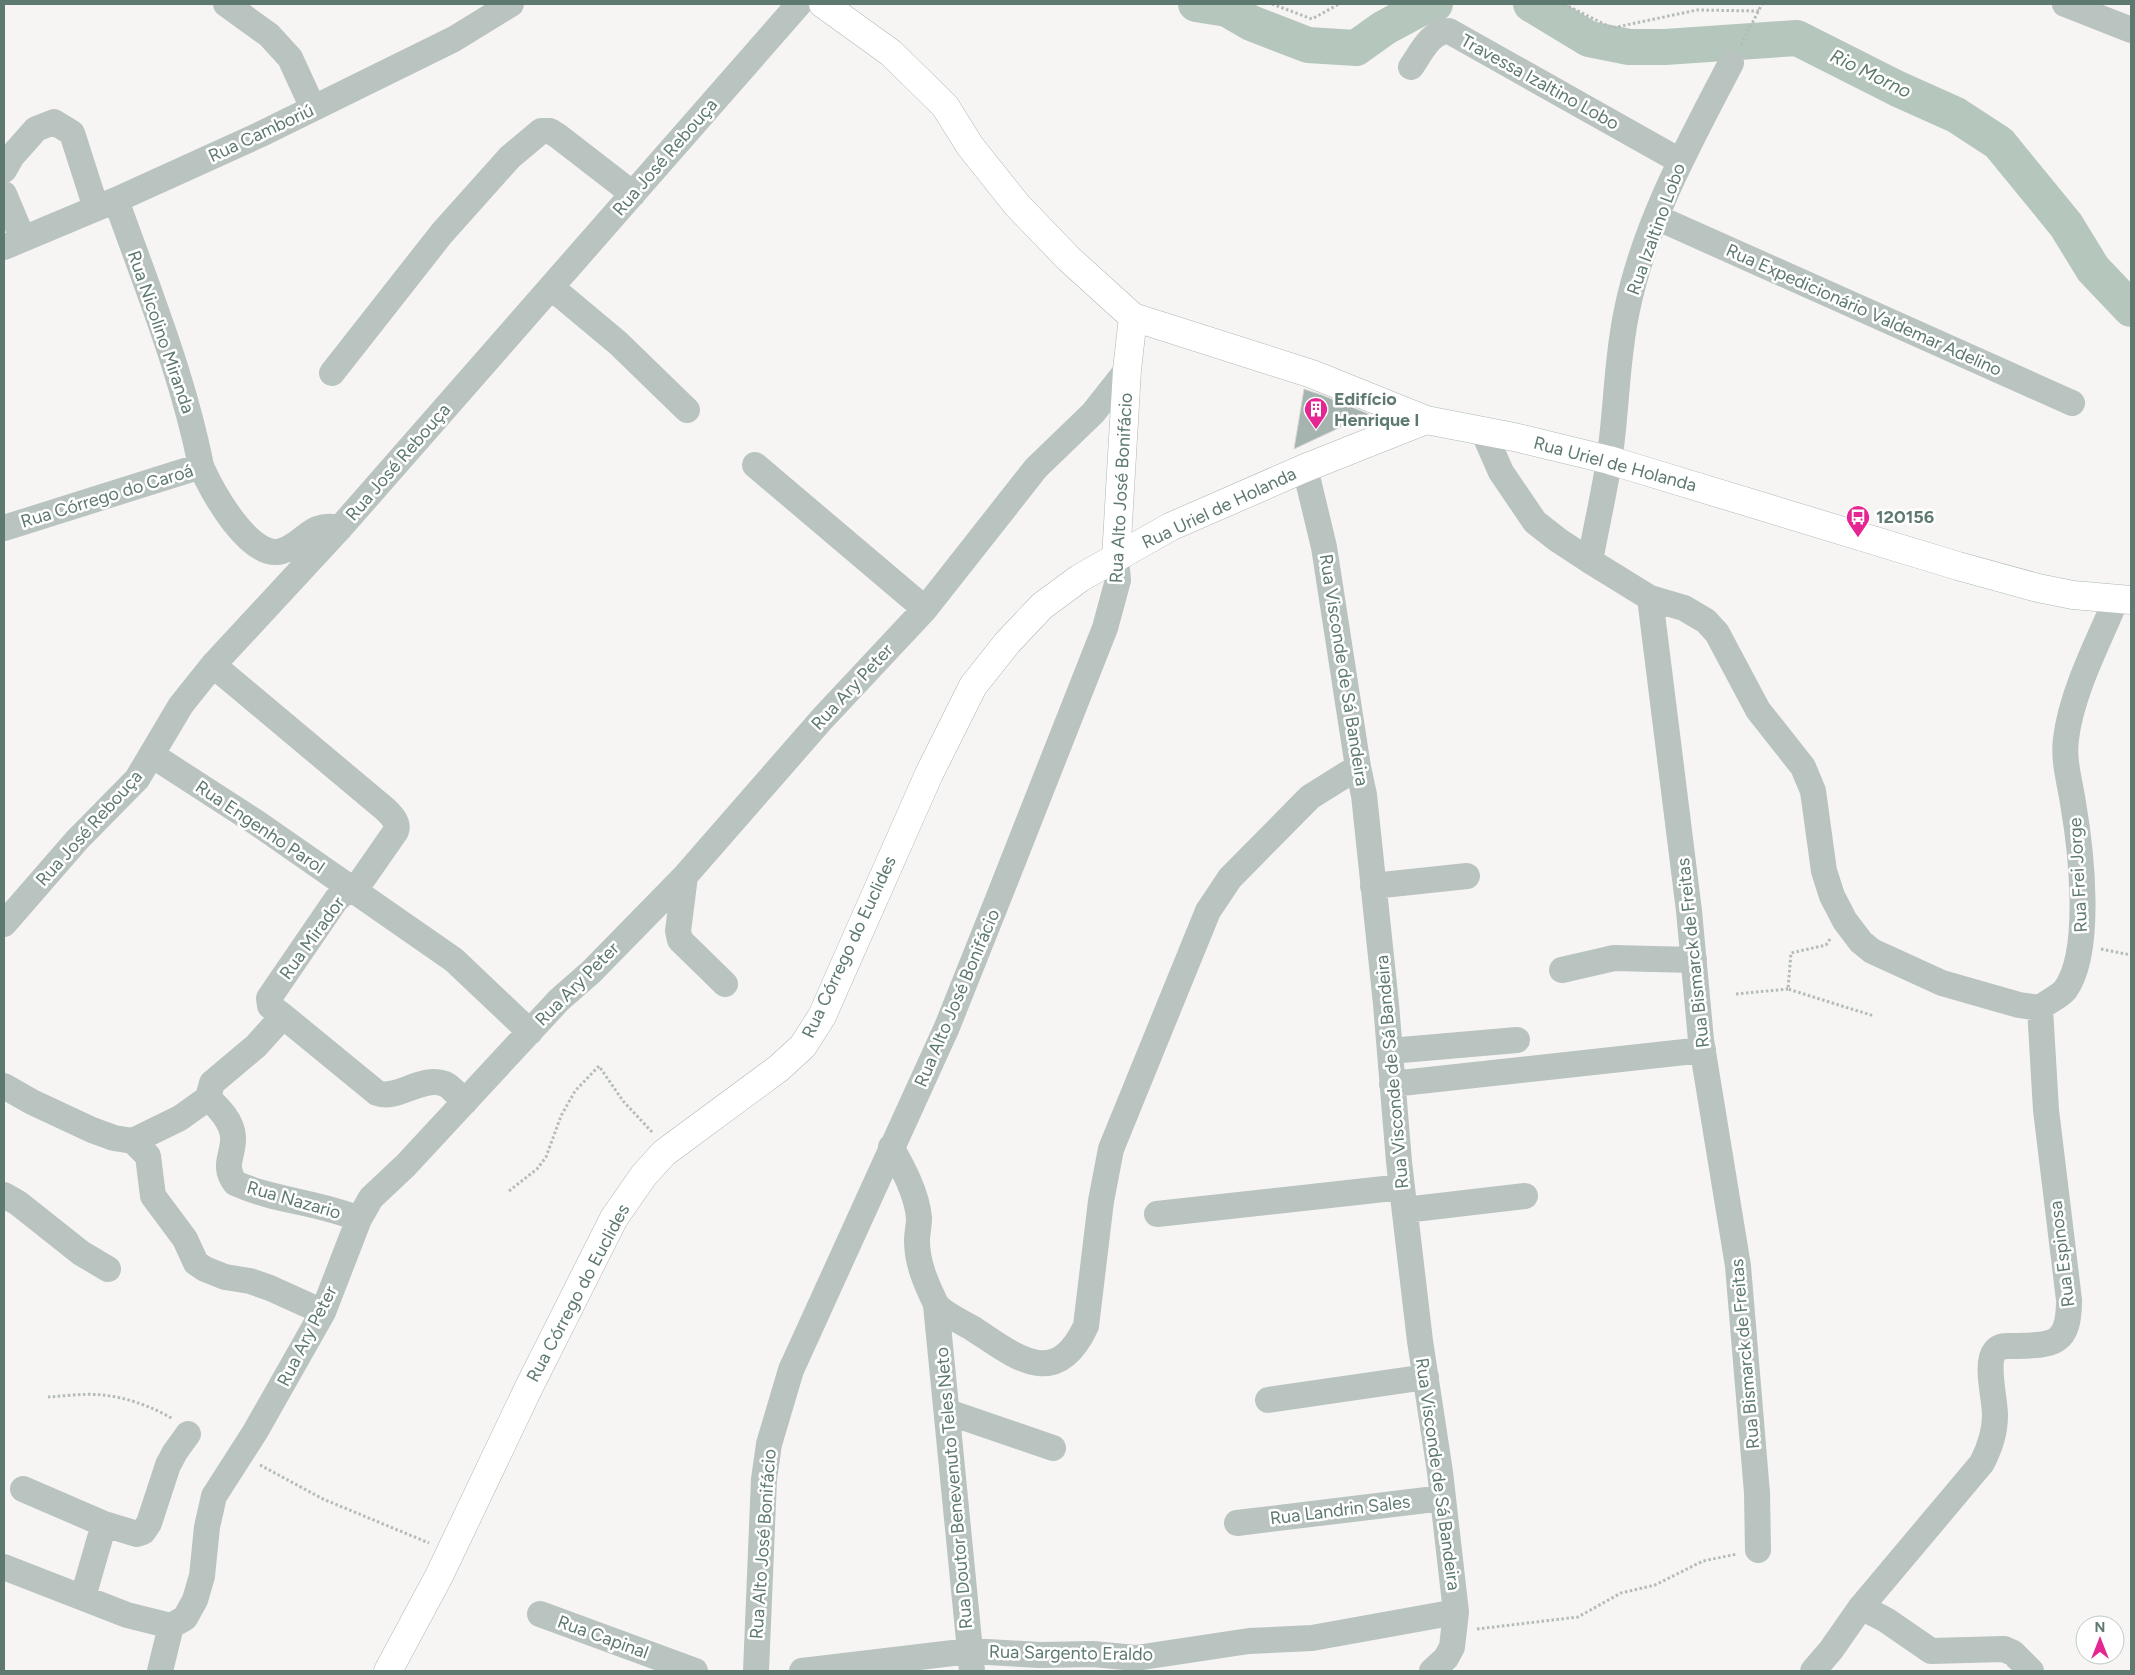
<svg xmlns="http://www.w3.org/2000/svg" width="2135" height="1675" font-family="Figtree,sans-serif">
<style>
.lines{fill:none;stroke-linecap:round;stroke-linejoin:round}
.river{stroke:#b5c7bd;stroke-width:36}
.building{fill:#a5b4ae;stroke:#d9d7d6}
.major-casing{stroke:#adb8b4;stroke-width:29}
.path{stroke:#b4bcb9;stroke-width:3;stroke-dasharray:2.5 2.5;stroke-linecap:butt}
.minor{stroke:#b9c3bf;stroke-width:26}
.major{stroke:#fff;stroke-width:28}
.labels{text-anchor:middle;stroke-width:5;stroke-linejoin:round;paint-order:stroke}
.street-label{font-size:18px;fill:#5e7970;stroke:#fff}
.poi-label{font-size:18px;font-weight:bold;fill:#5e7970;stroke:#fff;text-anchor:start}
.water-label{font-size:19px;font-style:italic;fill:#5d7a6a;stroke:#fff}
</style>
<rect width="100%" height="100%" fill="#f7f5f4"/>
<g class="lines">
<path class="river" d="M1196 4 1227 9 1251 23 1308 45 1356 48 1384 28 1423 7 1435 4
M1531 4 1589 39 1629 47H1665L1797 38 1898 89 1956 115 1999 143 2066 225 2093 269 2131 309"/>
</g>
<path class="building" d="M1304 389 1322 395 1369 414 1294 449Z"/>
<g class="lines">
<g class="major-casing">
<path id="major" d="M823 4 891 53 945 106 970 146 1017 205 1069 259 1133 317 1312 374 1426 420 1514 437 1609 460 1958 566 2038 588 2073 595 2131 600
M1116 558 1127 370 1133 317
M388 1671 439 1576 529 1387 614 1218 644 1175 664 1153 779 1068 803 1046 822 1016 929 774 973 686 1007 643 1042 606 1080 578 1170 527 1305 468 1426 420"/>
</g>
<path class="path" d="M1272 4 1312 19 1339 4
M1564 4 1612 28 1697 10 1759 11
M1741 45 1762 4
M1830 939 1826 945 1791 953 1788 989 1874 1016
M2101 949 2131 955
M1736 994 1788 989
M509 1191 537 1169 546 1157 561 1116 575 1091 599 1066 623 1101 652 1132
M48 1397C65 1396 85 1393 102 1395 126 1397 153 1407 173 1419
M260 1465 323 1499 429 1543
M1477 1629 1578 1617 1621 1593 1655 1585 1703 1561 1737 1554"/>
<path class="minor" d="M226 4 269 35 290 58 313 108
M2065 4 2131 30
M1411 67C1421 53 1430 31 1449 31L1680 161
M4 170 12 156 36 129 54 122 72 133 96 208
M4 194 23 239
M116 200C147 287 183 375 201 466
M1656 217 2072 403
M4 247 116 200 259 135 454 39 511 4
M551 287 618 343 687 410
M332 373 442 233 510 157 541 131H550L558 136 633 194
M1483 431 1501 472 1535 522 1558 540 1590 561 1650 598 1684 608 1706 621 1717 633 1758 710 1803 767 1813 791 1824 871 1832 896 1845 921 1861 942 1872 951 1942 983 2019 1005 2040 1008C2047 1002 2059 997 2065 990 2093 952 2081 849 2073 803 2070 782 2063 761 2066 739 2071 694 2098 642 2116 600
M755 465 925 609
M1305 468 1324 547 1358 767 1364 795 1386 1004 1399 1162 1420 1341 1440 1472 1456 1612 1452 1647 1446 1658 1432 1671
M4 528 201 466C211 490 250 561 282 551 306 543 310 521 340 528
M1590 561C1596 528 1604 494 1609 461 1617 411 1616 360 1627 310 1645 222 1690 142 1731 63
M1650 598 1689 911 1701 1040 1738 1266 1757 1493 1758 1550
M213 665 385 809C391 815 399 822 396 831L355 890
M152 755 257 823 454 960 530 1032
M685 876 678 931 680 940 725 984
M1373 886 1467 876
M4 924 77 840 137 779 181 705 213 665 340 528 799 4
M1562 970 1614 958 1694 960
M283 1016 377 1093C397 1101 421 1075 445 1084 452 1087 459 1097 465 1102
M1390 1051 1517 1040
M1392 1084 1703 1050
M4 1086 32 1102 92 1130 114 1138 133 1141 180 1118 208 1098 212 1083 256 1046 283 1016 270 1006 269 998 336 900 346 891 355 890
M208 1098C219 1108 232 1121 233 1137 234 1155 222 1165 235 1183 274 1201 319 1202 359 1219
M133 1141 148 1156 153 1196 185 1239 196 1263 205 1269 225 1277 250 1281 270 1288 323 1312
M891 1147C903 1168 917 1194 919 1218 919 1226 917 1233 917 1241 917 1263 926 1283 935 1302 939 1311 963 1323 972 1328 1015 1356 1055 1392 1086 1326L1101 1201 1111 1149 1208 911 1230 878 1310 797 1358 767
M4 1195 18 1203 81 1253 108 1269
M1405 1210 1525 1196
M1157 1214 1402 1187
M936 1305 972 1671
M1268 1400 1426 1377
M948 1412 1053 1448
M23 1489 104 1524 137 1534 143 1532 149 1523 168 1465 175 1452 188 1434
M1237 1523 1443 1498
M4 1567 127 1615 171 1626
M83 1597 104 1524
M1861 1607 1886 1620 1931 1651 2004 1649 2013 1653 2031 1671
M540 1614 695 1671
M160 1671 171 1626 185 1618 195 1600 202 1576 207 1527 214 1496 255 1432 323 1312 359 1219 371 1198 406 1165 559 1000 591 972 685 876 822 719 925 609 1036 468 1093 413 1127 370
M756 1671 764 1479 769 1444 791 1370 947 1027 1002 889 1105 628 1118 580 1116 558
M802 1671 970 1651 1040 1655 1093 1654 1136 1658 1249 1641 1312 1638 1456 1612
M1813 1671 1831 1650 1861 1607 1982 1463C1990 1447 1995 1433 1995 1415 1995 1399 1985 1363 1995 1351 2000 1345 2007 1346 2013 1346 2053 1345 2069 1346 2069 1300L2046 1110 2040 1008"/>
<use href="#major" class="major"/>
</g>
<defs>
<g id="building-pin" transform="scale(1.25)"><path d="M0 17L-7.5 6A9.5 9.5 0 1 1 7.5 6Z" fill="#e52692" stroke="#fff"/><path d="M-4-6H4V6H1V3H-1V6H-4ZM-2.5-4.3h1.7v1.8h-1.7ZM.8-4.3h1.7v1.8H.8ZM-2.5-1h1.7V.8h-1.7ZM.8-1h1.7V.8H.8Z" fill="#fff"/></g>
<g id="bus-pin" transform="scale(1.25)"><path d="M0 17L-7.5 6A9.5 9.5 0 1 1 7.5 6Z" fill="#e52692" stroke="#fff"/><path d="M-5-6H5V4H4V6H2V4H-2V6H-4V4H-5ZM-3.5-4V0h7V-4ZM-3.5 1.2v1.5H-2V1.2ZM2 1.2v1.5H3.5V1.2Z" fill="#fff"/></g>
</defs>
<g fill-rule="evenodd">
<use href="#building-pin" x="1316" y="409"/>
<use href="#bus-pin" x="1858" y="517"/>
</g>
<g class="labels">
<g class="street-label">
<text transform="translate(1540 82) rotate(29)" y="6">Travessa Izaltino Lobo</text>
<text transform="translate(261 133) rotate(-25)" y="6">Rua Camboriú</text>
<text transform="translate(665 157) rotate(-49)" y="6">Rua José Rebouça</text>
<text transform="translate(1656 229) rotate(-70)" y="6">Rua Izaltino Lobo</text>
<text transform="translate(1864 310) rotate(24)" y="6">Rua Expedicionário Valdemar Adelino</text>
<text transform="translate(161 332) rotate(71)" y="6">Rua Nicolino Miranda</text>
<text transform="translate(398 462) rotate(-49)" y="6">Rua José Rebouça</text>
<text transform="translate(1615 464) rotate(15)" y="6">Rua Uriel de Holanda</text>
<text transform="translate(1121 488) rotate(-87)" y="6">Rua Alto José Bonifácio</text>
<text transform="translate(107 496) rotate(-17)" y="6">Rua Córrego do Caroá</text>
<text transform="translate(1219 508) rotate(-25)" y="6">Rua Uriel de Holanda</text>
<text transform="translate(1344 670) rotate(81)" y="6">Rua Visconde de Sá Bandeira</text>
<text transform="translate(852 687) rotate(-47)" y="6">Rua Ary Peter</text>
<text transform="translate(260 827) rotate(34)" y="6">Rua Engenho Parol</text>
<text transform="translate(89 828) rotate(-48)" y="6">Rua José Rebouça</text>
<text transform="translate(2078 875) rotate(-93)" y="6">Rua Frei Jorge</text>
<text transform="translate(312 938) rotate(-54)" y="6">Rua Mirador</text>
<text transform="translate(849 947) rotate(-65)" y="6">Rua Córrego do Euclides</text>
<text transform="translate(1693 953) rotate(-96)" y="6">Rua Bismarck de Freitas</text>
<text transform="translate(577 984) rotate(-45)" y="6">Rua Ary Peter</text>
<text transform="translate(957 998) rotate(-67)" y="6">Rua Alto José Bonifácio</text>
<text transform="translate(1392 1072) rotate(-95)" y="6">Rua Visconde de Sá Bandeira</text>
<text transform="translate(294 1200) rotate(16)" y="6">Rua Nazario</text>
<text transform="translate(2062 1254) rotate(-97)" y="6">Rua Espinosa</text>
<text transform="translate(578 1293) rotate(-62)" y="6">Rua Córrego do Euclides</text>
<text transform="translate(307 1336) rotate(-63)" y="6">Rua Ary Peter</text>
<text transform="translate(1745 1354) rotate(-95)" y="6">Rua Bismarck de Freitas</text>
<text transform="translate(1438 1474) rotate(82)" y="6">Rua Visconde de Sá Bandeira</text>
<text transform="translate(954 1488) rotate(-95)" y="6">Rua Doutor Benevenuto Teles Neto</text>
<text transform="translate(1340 1510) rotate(-7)" y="6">Rua Landrin Sales</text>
<text transform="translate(763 1544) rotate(-86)" y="6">Rua Alto José Bonifácio</text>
<text transform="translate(603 1637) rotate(20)" y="6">Rua Capinal</text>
<text transform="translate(1071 1653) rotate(1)" y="6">Rua Sargento Eraldo</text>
</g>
<g class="poi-label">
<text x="1334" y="405">Edifício<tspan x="1334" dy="21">Henrique I</tspan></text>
<text x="1876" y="523">120156</text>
</g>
<g class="water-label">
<text transform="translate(1871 73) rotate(26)" y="7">Rio Morno</text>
</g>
</g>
<rect width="2135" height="1675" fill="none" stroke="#5e7970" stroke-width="10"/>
<g transform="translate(2100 1640)"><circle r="24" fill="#ffffff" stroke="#bfc9c6"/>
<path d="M0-4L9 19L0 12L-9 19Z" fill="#e52692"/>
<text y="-8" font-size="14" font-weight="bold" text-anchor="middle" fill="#5e7970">N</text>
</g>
</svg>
